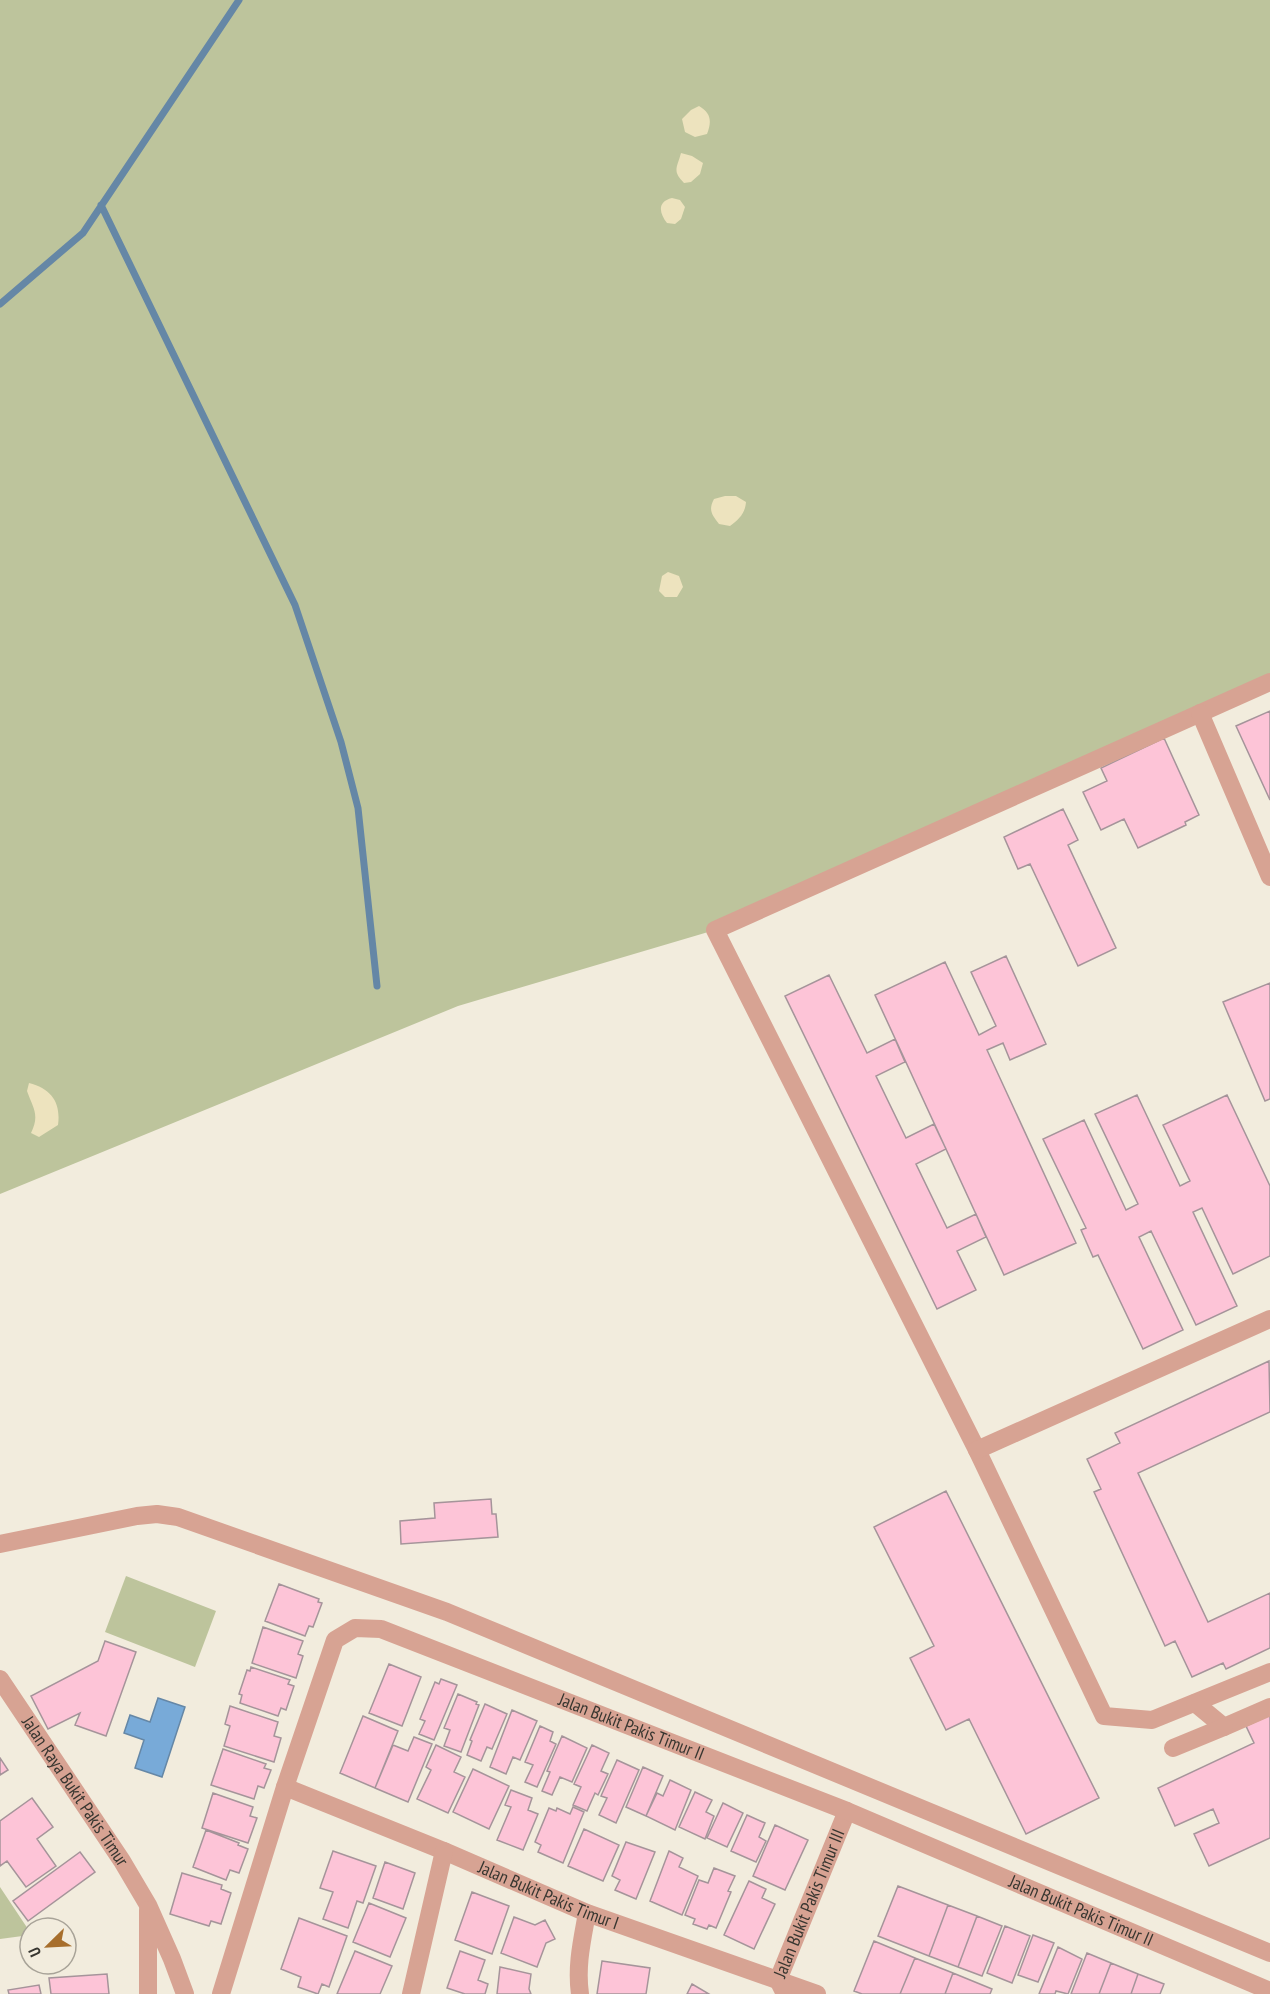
<svg xmlns="http://www.w3.org/2000/svg" width="1270" height="1994" font-family="'PT Sans Narrow',sans-serif">
<style>
.green{fill:#bdc49c}
.sand{fill:#ede3be}
.water{fill:#78aad8;stroke:#6587a6;stroke-width:1.5}
.lines{fill:none;stroke-linecap:round;stroke-linejoin:round}
.stream{stroke:#6587a6;stroke-width:7}
.building{fill:#fdc4d7;stroke:#a5949a;stroke-width:1.5}
.street{stroke:#d7a393;stroke-width:18}
.labels{text-anchor:middle;stroke-width:4.5;stroke-linejoin:round;paint-order:stroke}
.street-label{font-size:18px;fill:#383630;stroke:#f2ecdd}
</style>
<rect width="100%" height="100%" fill="#f2ecdd"/>
<path class="green" d="M0 0H1270V682L715 930 458 1006 0 1194Z
M126 1576 216 1611 195 1667 105 1632Z
M0 1887 30 1932V1935L0 1939Z"/>
<path class="sand" d="M699 106C711 113 712 121 707 134L695 137 685 132 682 119 691 110Z
M681 153 692 156 703 163 700 174 691 182 684 183C672 171 677 168 681 153Z
M672 198 680 200 685 207 681 219 675 224 667 223C660 214 656 202 672 198Z
M725 496H736L746 502C745 514 739 519 730 526L719 524C712 515 708 510 714 499Z
M668 572 679 576 683 587 677 597H665L659 591 662 576Z
M29 1083C52 1089 61 1103 58 1125L39 1137 31 1133C40 1115 33 1108 27 1091Z"/>
<path class="water" d="M158 1698 185 1707 162 1777 135 1768 144 1740 124 1733 130 1715 150 1722Z"/>
<g class="lines">
<path class="stream" d="M101 205 295 605 341 742 358 808 377 986
M0 304 83 233 239 0"/>
</g>
<path class="building" d="M1270 711V800L1236 726Z
M1164 738 1199 815 1185 822 1186 825 1138 848 1124 819 1101 830 1083 792 1107 781 1101 768Z
M1063 809 1078 840 1068 845 1116 948 1078 966 1030 864 1018 869 1004 837Z
M1006 956 1046 1044 1010 1060 1003 1043 987 1050 1076 1243 1004 1275 875 995 945 962 979 1035 996 1026 971 972Z
M829 975 867 1053 895 1039 905 1062 876 1076 906 1138 934 1124 946 1149 916 1164 947 1228 976 1214 986 1237 957 1251 976 1290 937 1309 785 996Z
M1270 983V1099L1265 1101 1223 1002Z
M1137 1095 1180 1186 1190 1181 1163 1125 1227 1095 1270 1186V1256L1233 1274 1202 1208 1193 1212 1237 1306 1196 1325 1151 1231 1139 1237 1183 1330 1143 1349 1098 1255 1093 1257 1081 1230 1086 1228 1043 1139 1084 1120 1126 1210 1138 1204 1095 1114Z
M1269 1361 1270 1412 1138 1473 1208 1622 1270 1593V1648L1226 1669 1223 1663 1192 1677 1175 1641 1165 1646 1094 1492 1101 1489 1087 1459 1120 1443 1115 1433Z
M946 1491 1099 1798 1026 1834 969 1719 946 1730 910 1658 934 1646 874 1527Z
M491 1499 492 1514H496L498 1537 401 1544 400 1521 435 1518 434 1503Z
M279 1584 319 1599 318 1602 322 1603 313 1627 309 1626 305 1636 265 1621Z
M263 1627 303 1641 298 1654 303 1656 296 1678 252 1663Z
M105 1641 136 1652 106 1736 75 1725 80 1713 48 1729 31 1696 98 1661Z
M389 1664 421 1677 402 1726 369 1713Z
M251 1667 290 1680 288 1684 294 1686 286 1710 281 1708 278 1716 240 1703 242 1695 239 1694 247 1670 250 1671Z
M441 1679 457 1685 434 1740 419 1734 425 1721 420 1719 435 1682 439 1684Z
M458 1694 477 1702 476 1704 479 1705 461 1752 444 1746 450 1730 444 1728Z
M485 1704 507 1714 492 1749 487 1747 481 1761 467 1755 472 1741 470 1740Z
M230 1706 278 1722 274 1736 281 1738 274 1762 224 1746 230 1726 225 1724Z
M512 1710 537 1721 520 1760 513 1757 506 1774 490 1767Z
M1270 1715V1838L1209 1866 1194 1834 1219 1823 1213 1809 1175 1826 1158 1788 1254 1743 1246 1726Z
M363 1716 398 1731 375 1788 340 1773Z
M540 1726 553 1732 550 1741 556 1744 537 1787 525 1782 533 1765 525 1762Z
M562 1736 587 1748 572 1782 560 1777 552 1795 542 1791 550 1772 547 1771Z
M414 1737 432 1744 408 1802 375 1788 393 1745 408 1751Z
M436 1745 461 1757 454 1772 465 1777 448 1813 417 1799 431 1770 426 1767Z
M592 1745 609 1753 601 1771 608 1774 598 1795 595 1793 587 1811 573 1805 581 1787 574 1784Z
M223 1749 266 1764 264 1768 271 1770 264 1788 258 1786 254 1799 211 1785Z
M0 1758 8 1770 0 1775Z
M617 1760 639 1770 616 1823 599 1815 607 1798 601 1796Z
M643 1767 663 1776 646 1816 626 1807Z
M473 1769 509 1786 489 1829 453 1812Z
M670 1780 691 1790 675 1830 646 1816 657 1793 663 1796Z
M511 1790 532 1798 528 1810 538 1814 523 1850 497 1840 511 1807 505 1805Z
M695 1792 712 1800 706 1812 714 1816 705 1839 679 1827Z
M213 1793 253 1807 250 1816 257 1818 248 1843 202 1828Z
M32 1798 53 1827 37 1839 56 1866 26 1887 7 1861 0 1866V1821Z
M723 1803 743 1813 727 1847 707 1838Z
M573 1807 584 1812 563 1863 538 1852 541 1845 535 1842 549 1808 556 1811 557 1808 570 1814Z
M747 1815 765 1823 759 1837 766 1841 756 1862 731 1851Z
M775 1825 808 1840 785 1890 753 1876Z
M584 1829 619 1845 603 1881 568 1866Z
M206 1830 239 1843 238 1845 248 1849 239 1873 230 1870 226 1880 193 1867Z
M626 1842 655 1852 636 1899 615 1890 620 1880 612 1876Z
M333 1851 376 1866 363 1903 357 1901 348 1928 323 1919 333 1892 320 1888Z
M669 1851 683 1858 679 1867 698 1876 682 1915 650 1901Z
M80 1852 95 1872 28 1921 13 1901Z
M385 1862 415 1873 403 1909 373 1898Z
M714 1868 735 1876 728 1891 731 1892 716 1928 709 1925 707 1929 693 1924 695 1919 685 1915 699 1880 708 1883Z
M182 1873 222 1885 221 1889 231 1893 221 1924 211 1921 209 1926 170 1914Z
M749 1881 766 1889 762 1898 775 1904 754 1949 724 1935Z
M898 1886 948 1905 929 1956 878 1936Z
M472 1892 509 1906 492 1954 455 1940Z
M369 1903 406 1918 390 1957 353 1942Z
M948 1905 977 1916 958 1967 929 1956Z
M977 1916 1002 1926 982 1976 958 1967Z
M514 1917 535 1925 545 1920 555 1939 546 1943 537 1967 501 1953Z
M299 1918 347 1936 329 1987 322 1984 318 1994 298 1987 301 1977 281 1969Z
M1005 1926 1030 1936 1012 1983 987 1973Z
M1033 1935 1054 1943 1038 1982 1018 1975Z
M874 1941 915 1958 900 1994H862L854 1991Z
M1058 1947 1082 1959 1068 1994 1056 1991 1055 1994H1039Z
M355 1951 392 1966 380 1994H337Z
M460 1951 485 1960 478 1980 488 1984 485 1994H465L447 1988Z
M1087 1953 1111 1963 1099 1994H1071Z
M915 1958 953 1973 945 1994H900Z
M602 1961 650 1968 646 1994H597Z
M1111 1963 1138 1974 1131 1994H1099Z
M500 1967 531 1974 529 1989 531 1994H497Z
M953 1973 992 1989 990 1994H945Z
M107 1974 109 1994H51L49 1978Z
M1138 1974 1164 1984 1160 1994H1131Z
M692 1984 709 1994H687Z
M39 1985 41 1994H9L8 1990Z"/>
<g class="lines">
<g class="street">
<path d="M1270 682 715 930 977 1450 1104 1716 1152 1720 1270 1672"/>
<path d="M1200 713 1270 877"/>
<path d="M977 1450 1270 1319"/>
<path d="M0 1544 137 1516 157 1514 178 1517 447 1612 1270 1953"/>
<path id="s1" d="M0 1679 122 1861 148 1905 172 1959 185 1994"/>
<path d="M1195 1703 1224 1727 1270 1707"/>
<path d="M1173 1748 1224 1727"/>
<path id="s2" d="M285 1787 444 1851 587 1913 817 1994"/>
<path id="s3" d="M783 1990 778 1980 847 1811"/>
<path d="M148 1994V1910"/>
<path id="s4" d="M221 1994 285 1787 335 1640 355 1628 381 1629 847 1811 1270 1991"/>
<path d="M411 1994 444 1851"/>
<path d="M580 1994C576 1966 582 1941 587 1913"/>
</g>
</g>
<g class="labels">
<g class="street-label">
<text dy="6" stroke="none"><textPath href="#s4" startOffset="690">Jalan Bukit Pakis Timur II</textPath></text>
<text dy="6" stroke="none"><textPath href="#s1" startOffset="135">Jalan Raya Bukit Pakis Timur</textPath></text>
<text dy="6" stroke="none"><textPath href="#s2" startOffset="285">Jalan Bukit Pakis Timur I</textPath></text>
<text dy="6" stroke="none"><textPath href="#s3" startOffset="94">Jalan Bukit Pakis Timur III</textPath></text>
<text dy="6" stroke="none"><textPath href="#s4" startOffset="1176">Jalan Bukit Pakis Timur II</textPath></text>
</g>
</g>
<g transform="translate(48 1946) rotate(246)"><circle r="28" fill="#f2ecdd" stroke="#a8a398" stroke-width="1.5"/>
<path d="M0-4.5L10 22L0 15L-10 22Z" fill="#a76e2c"/>
<text y="-9" font-size="16" font-weight="bold" text-anchor="middle" fill="#383630">U</text>
</g>
</svg>
